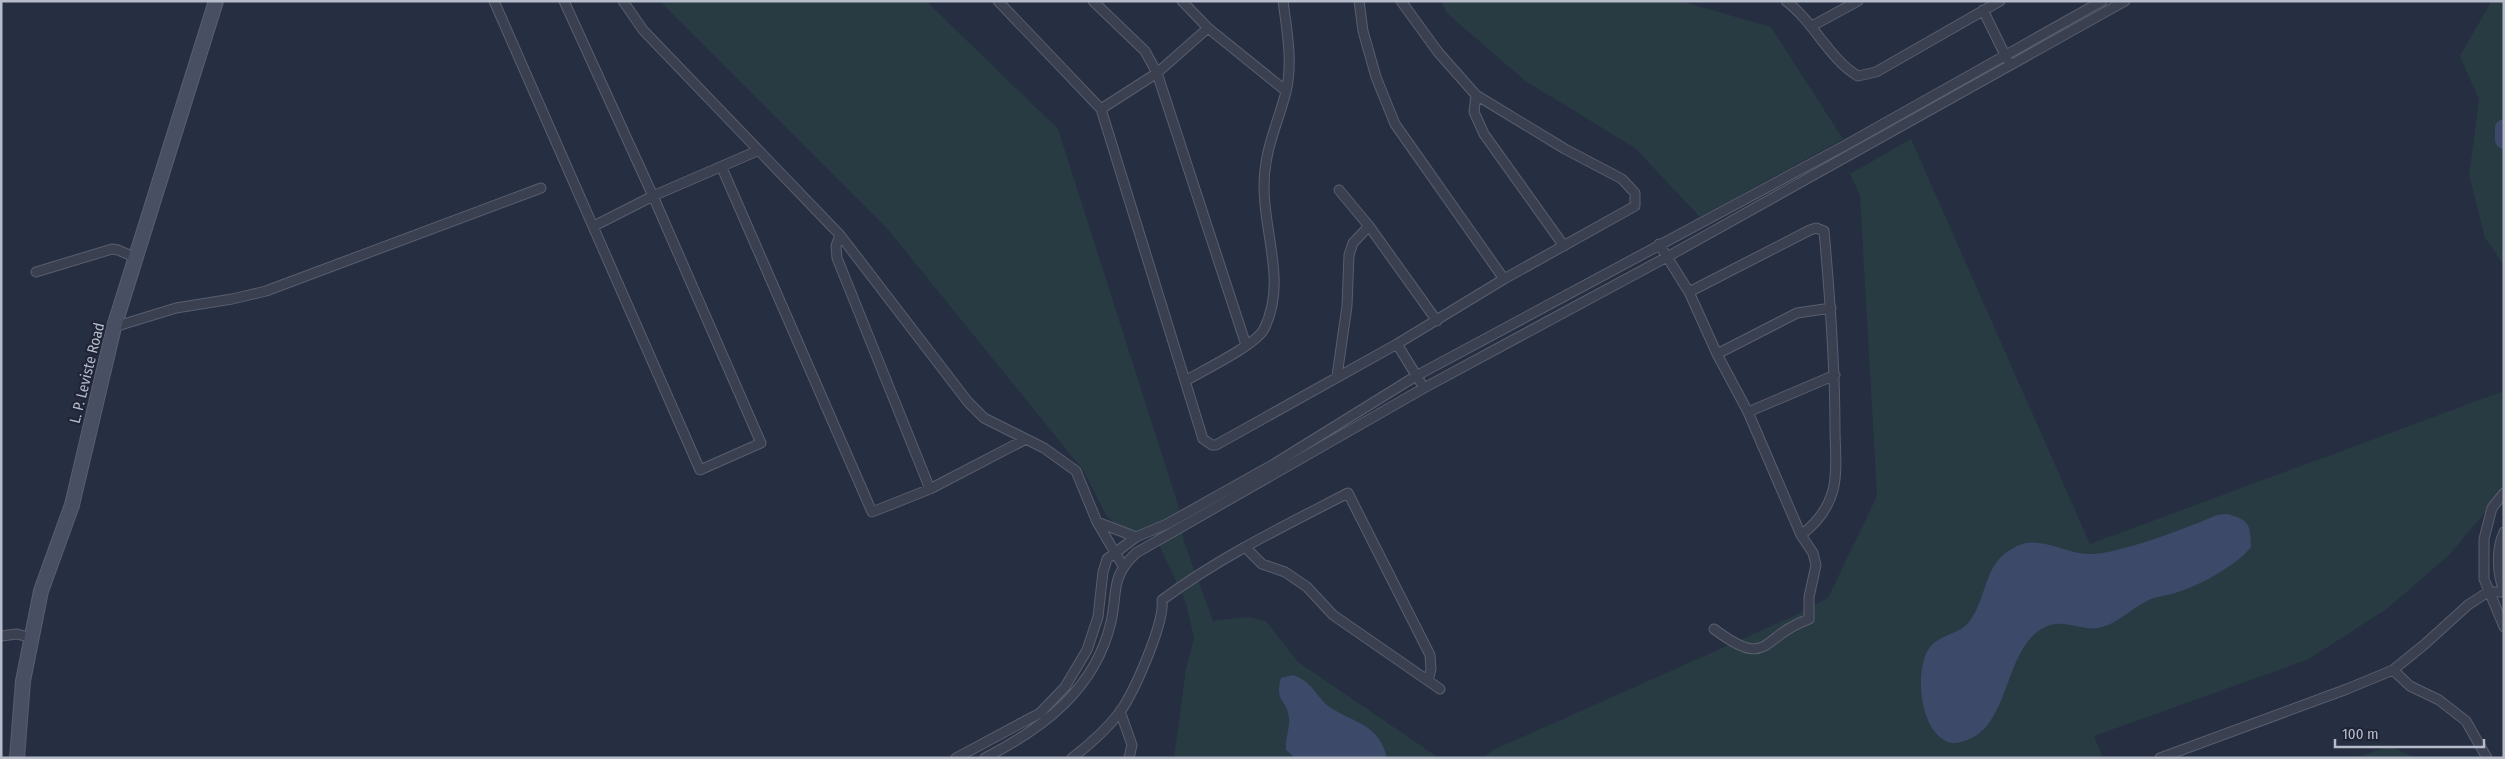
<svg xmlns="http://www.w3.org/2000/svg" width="2505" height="759" font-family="'Fira Sans Condensed',sans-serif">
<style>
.green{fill:#283b42}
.water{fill:#3c4969}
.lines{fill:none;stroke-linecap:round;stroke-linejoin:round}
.river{stroke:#3c4969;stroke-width:18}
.minor-casing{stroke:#585e6e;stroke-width:11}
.secondary-casing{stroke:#585e6e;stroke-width:16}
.minor{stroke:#3b4050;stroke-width:9}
.secondary{stroke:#494f63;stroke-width:14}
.labels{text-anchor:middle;stroke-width:4.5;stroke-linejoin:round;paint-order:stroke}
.street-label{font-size:15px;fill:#b7bccb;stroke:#1f2536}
</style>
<rect width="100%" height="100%" fill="#262e41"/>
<path class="green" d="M660 1H926L1058 129 1179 508 1184 542 1213 621 1247 617 1266 621 1298 662 1439 758H1174L1186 669 1194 638 1186 603 1150 525 1136 531 1121 530 1106 515 1083 470 886 227Z
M1441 1H1680L1771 27 1843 139 1700 217 1635 148 1524 80 1447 13Z
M2488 1H2504V265L2485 238 2469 175 2479 100 2460 56 2490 4Z
M1911 139 2090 544 2504 391V490L2450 554 2388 608 2309 659 2094 736 2103 758H1483L1493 750 1794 616 1828 598 1877 496 1860 195 1850 174Z
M2390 746 2416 758H2354Z"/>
<path class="water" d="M2227 514C2250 520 2250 524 2251 547 2236 566 2199 586 2175 593 2166 596 2156 596 2147 601 2131 609 2117 624 2099 628 2081 631 2063 618 2045 627 2003 647 2011 729 1964 741 1960 742 1955 744 1952 743 1920 736 1914 674 1928 650 1938 633 1961 636 1971 619 1989 592 1983 562 2017 546 2039 535 2065 553 2087 554 2115 556 2189 527 2217 515Z
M1293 675C1315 683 1315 697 1331 708 1356 724 1379 724 1387 758H1295L1286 750C1285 739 1290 728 1289 718 1287 698 1274 703 1281 678Z"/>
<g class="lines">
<path class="river" d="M2504 128V140"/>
<g class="minor-casing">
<path id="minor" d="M494 1 700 470 761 443 653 196 564 1
M623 1 643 30 840 235 968 402 984 418 1044 448 1076 471 1097 522 1123 566
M998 1 1101 109 1203 439 1212 445H1216L1397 344 1504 279 1635 206V193L1622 179 1565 149 1476 95 1438 52 1401 1
M1093 1 1145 51 1157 73 1246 345
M1182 1 1208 28 1286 91
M1359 1 1363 31 1376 77 1395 124 1504 279
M1786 1C1814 22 1829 59 1858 76L1876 72 2000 1
M1983 10 2007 59
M1812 26 1858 1
M1476 95 1474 112 1484 134 1564 246
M1101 109 1157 73 1208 28
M722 168 872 512 930 489 1026 439
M1339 190 1369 226 1437 321
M594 226 653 196 757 151
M840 235 836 246 837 258 930 489
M1659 244 1689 292 1717 354 1748 412 1801 535 1813 553 1816 565 1809 597V619C1760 636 1770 671 1714 629
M36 272 112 249 118 250 136 258
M1689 292 1810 230 1816 228 1824 231C1830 297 1835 363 1835 429 1835 448 1838 471 1833 490 1828 509 1817 523 1801 535
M114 327 176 308 232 299 266 291 541 188
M1397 344 1424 388
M1717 354 1797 313 1831 308
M1337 376 1347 306 1349 255 1353 243 1369 226
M1185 381C1202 371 1256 345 1264 329 1287 283 1264 235 1264 187 1264 150 1277 126 1286 92 1293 62 1287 31 1283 1
M1748 412 1835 375
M2504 493 2492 508 2484 539V579L2504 627
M1097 522 1136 537
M2504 532C2496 549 2497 574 2504 591
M1245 547 1262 564 1285 572 1307 587 1333 615 1440 689
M1 636 17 634 32 638
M2393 670 2410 686 2439 700 2466 721 2487 758
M1120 711 1132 745 1129 758
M956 758 1040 713 1065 687 1087 650 1098 617 1103 572 1107 559 1136 537 1167 524 1274 464 1416 376 1844 146 2102 1
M985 758C1043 728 1095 690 1111 622 1118 590 1110 578 1136 553L1424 388 1667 257 2125 1
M1072 758C1089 745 1107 729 1120 712 1134 692 1165 623 1162 600 1220 557 1284 526 1348 493L1430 655 1431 669 1428 681
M2160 758 2347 689 2393 670 2425 644 2468 605 2488 592H2504"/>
</g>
<g class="secondary-casing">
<path id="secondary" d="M17 758 23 681 41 591 72 505 114 327 216 1"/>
</g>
<use href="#minor" class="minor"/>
<use href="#secondary" class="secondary"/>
</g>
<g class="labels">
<g class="street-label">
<text transform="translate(87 373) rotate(-76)" y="5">L. P. Leviste Road</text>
</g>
</g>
<rect width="2505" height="759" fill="none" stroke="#b7bccb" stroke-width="5"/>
<path d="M2335 739v8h149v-8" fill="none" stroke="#b7bccb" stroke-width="2.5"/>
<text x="2342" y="739" font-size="15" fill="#b7bccb" stroke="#1f2536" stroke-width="4" paint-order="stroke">100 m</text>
</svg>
